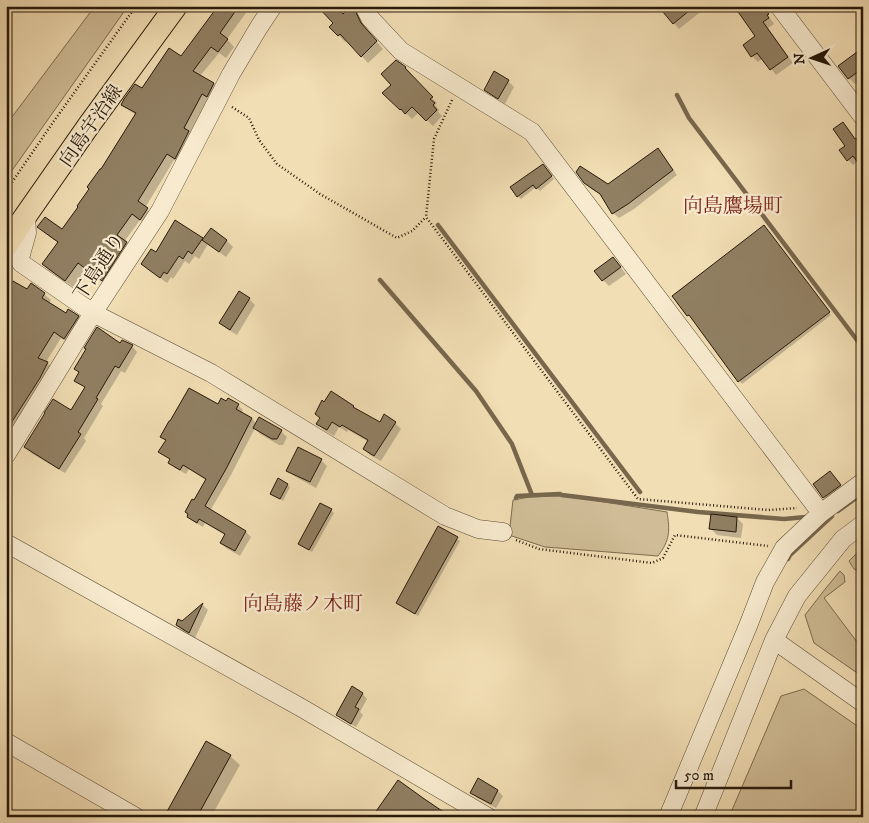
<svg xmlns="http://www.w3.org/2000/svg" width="869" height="823" font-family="'IM FELL DW Pica','Noto Serif JP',serif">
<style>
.green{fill:#d0bd97;stroke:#7c6b50}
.shadow{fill:#0003}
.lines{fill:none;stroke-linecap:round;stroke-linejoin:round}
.stream{stroke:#78674d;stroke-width:4.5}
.building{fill:#917f62;stroke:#28190a}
.minor-casing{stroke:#5a4a34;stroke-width:19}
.major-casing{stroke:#28190a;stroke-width:24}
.path{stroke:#28190a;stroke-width:2.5;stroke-dasharray:1 2.5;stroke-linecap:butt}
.minor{stroke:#f7eace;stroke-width:18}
.major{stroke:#f2deb4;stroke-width:22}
.labels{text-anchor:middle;stroke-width:4.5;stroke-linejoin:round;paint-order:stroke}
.street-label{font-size:19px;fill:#28190a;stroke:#f7eace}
.neighbourhood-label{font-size:20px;fill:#7a1f14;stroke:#f7eace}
</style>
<rect width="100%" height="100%" fill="#f2deb4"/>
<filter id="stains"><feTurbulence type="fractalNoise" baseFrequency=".004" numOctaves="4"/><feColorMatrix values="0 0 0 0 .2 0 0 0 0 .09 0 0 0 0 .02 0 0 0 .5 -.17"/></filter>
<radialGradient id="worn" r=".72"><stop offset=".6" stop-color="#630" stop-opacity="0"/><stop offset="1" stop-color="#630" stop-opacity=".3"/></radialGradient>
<path class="green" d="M95 6H128L6 179V125Z
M549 496H567L667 512C670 531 670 540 658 556L545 547 509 535 513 500 529 497Z
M863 547V569L858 571 854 569 849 561Z
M840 571 844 575 845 582 824 598 863 650V677L814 643 805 615 826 588Z
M804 689 863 730V817H729L781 696Z"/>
<path class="shadow" d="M220 6H251L227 39 234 47 226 58 219 53 200 76 214 84 221 91 182 165 174 160 145 208 154 216 148 225 140 220 124 242 133 250 109 286 86 269 73 287 50 271 43 264 58 243 46 234 39 227 62 230 80 207 136 115 130 111 123 105 181 58Z
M306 6H317L311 12Z
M667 6H708L679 29 674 23Z
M735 6 767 14 774 24 768 28 793 63 776 75 763 58 758 62 752 56 745 45 757 36Z
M352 7 359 14 369 33 383 49 368 63 347 40 345 42 331 27Z
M863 60V78L855 84 849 78Z
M396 62 406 68 411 73 409 75 437 103 435 105 439 110 438 112 442 116 433 126 419 112 412 119 407 114 406 115 384 93 393 85Z
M508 81 514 87 505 104 491 95 485 89Z
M843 123 848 128 856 140 858 161 853 165 848 160Z
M658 150 663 155 677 175 634 209 619 218 613 213 603 196 591 189 585 183 608 185Z
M545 168 554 179 540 191 536 187 521 199 518 196Z
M766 229 831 315 742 384 692 317 691 318 688 315Z
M211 230 227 241 233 247 226 257 208 244 199 259 195 256 189 264 185 261 173 279 171 277 167 283 149 270 156 254 202 239 203 241Z
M613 258 626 274 609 286 603 280Z
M27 291 44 294 51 300 49 304 66 315 78 317 84 324 71 344 61 338 46 362 54 369 14 436 6 431V293Z
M249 299 255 305 237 335 227 329 221 323Z
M121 344 132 346 137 352 125 373 121 371 101 404 103 406 84 438 86 441 65 473 31 453 26 447 72 412 86 389 76 380 80 373 76 369Z
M238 405 243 410 241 413 252 419 257 424 281 431 287 437 283 445H279L260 434 255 428 231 475 210 511 246 532 251 537 240 556 226 548 221 543 225 535 205 523 203 527 194 522 188 516 195 502 207 481 189 469 186 474 175 468 169 462 171 460 160 452 166 441 161 436 218 406Z
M353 407 356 410 380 423H395L401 429 381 461 370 455 364 449 369 442 348 430 347 432 339 427 334 436 324 430 318 424Z
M321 460 327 466 316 488 294 476 288 470Z
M830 473 846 492 830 503 814 485Z
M288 485 290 487 283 501 271 494Z
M6 502 11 507 7 514 11 517 6 525Z
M331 510 334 513 312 552 302 546Z
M737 518 743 524 741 538 717 535 711 529Z
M439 528 460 541 418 616 397 603Z
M203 605 208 610 195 638 183 631 177 625 182 623Z
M363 694 367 699 360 712 363 715 356 727 342 719 337 714Z
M230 756 240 765 211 817H165Z
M479 780 498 791 503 796 496 808 477 798 472 792Z"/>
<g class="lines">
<path class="stream" d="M677 95 689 118 863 348
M438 225 640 492
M380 280 476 391 512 444 532 495
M516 498 517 496 560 494 562 495 698 512 784 519 806 517
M838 511 863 493
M788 559 790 555 832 516"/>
</g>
<path class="building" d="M218 6H239L220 33 228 39 218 52 211 47 193 71 214 83 207 97 202 94 184 128 189 131 175 159 167 154 138 201 148 208 140 220 132 214 117 235 127 242 102 281 78 263 65 281 42 264 58 242 37 227 45 217 62 229 78 207 77 206 89 189 87 187 100 169H101L136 113 121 105 124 99 135 84 142 88 169 48 181 56Z
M317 6H335L343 14 351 6H353L361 23 377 41 361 57 340 34 338 36 329 27 333 23Z
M658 6H695L673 24Z
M734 6H763L769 14 767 15 769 18 763 22 788 57 770 70 757 53 751 57 743 45 755 36Z
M857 52 863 60V68L848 79 838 66Z
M396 60 406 67 405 68 433 97 430 99 435 103 433 105 437 110 426 121 412 107 405 114 401 109 400 110 382 93 391 85 381 74Z
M494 71 509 80 498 99 484 90Z
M843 122 855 139 856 138 863 147V170L853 156 847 161 839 150 845 146 833 129Z
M658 148 673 170 628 204 612 214 600 194 584 183 576 172 580 166 608 184Z
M543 164 552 176 536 189 533 185 517 197 510 187Z
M175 220 203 238 192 254 188 251 183 259 179 256 167 274 164 272 160 278 141 264 151 249 156 252Z
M764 225 830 312 738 382 689 315 687 316 672 296Z
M211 228 227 240 219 252 202 240Z
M613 257 621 267 602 281 594 271Z
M13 281 27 289 31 283 45 293 42 298 66 313 68 309 79 316 64 339 54 332 38 358 48 362 40 378 6 431V291Z
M239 291 250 298 230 330 219 323Z
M97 327 120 343 122 340 133 345 119 368 115 366 96 398 98 399 78 432 81 434 59 469 24 447 45 413H44L53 399 71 410 85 387 74 381 79 372 74 369 86 349 84 348Z
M189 388 218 404 221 398 226 401 228 398 239 404 236 409 252 418 226 469 205 506 246 531 235 551 220 543 225 534 199 519 197 523 187 517 188 514 185 512 192 499 194 500 206 479 183 465 180 470 168 463 170 459 158 452 166 440 160 437 169 421H170Z
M331 391 354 406 353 407 380 422 384 414 396 422 374 456 363 449 368 440 342 425 340 427 332 422 327 430 316 424 320 418 315 414 322 400 324 402Z
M259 417 282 430 277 439H272L253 428Z
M298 447 322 459 310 482 286 471Z
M830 471 841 485 823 498 813 484Z
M278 478 288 484 280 499 270 494Z
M320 503 332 509 309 550 298 544Z
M711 514 737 517 736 532 709 529Z
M438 526 458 537 415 614 396 603Z
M203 603 189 633 176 625 178 619 182 621Z
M352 686 363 693 355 707 359 709 351 724 336 715Z
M206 741 231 755 197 817H164Z
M478 778 498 790 491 804 470 793Z
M398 780 423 798 451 817H372Z"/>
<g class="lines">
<g class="minor-casing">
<path id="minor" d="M364 6 370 18 401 51 532 132 821 513
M779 6 863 117
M26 215 27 233 20 258 21 263 93 313 211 373 445 516 478 529 503 532
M6 455 93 313 160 211 231 74 259 27 273 6
M6 543 300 707 488 817
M774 640 863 703
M6 742 136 817
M668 817 748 626 765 582 784 548 821 513 863 482
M703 817 774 640 797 596 843 539 863 524"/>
</g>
<g class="major-casing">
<path id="major" d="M6 246 22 221 89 125 176 6"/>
</g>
<path class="path" d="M452 100 434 139 426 217 638 499 768 510 797 508
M232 107 249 118 259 140 277 164 320 194 397 238 412 231 426 217
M6 191 54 121 136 6
M516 540 539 549 652 563 663 558 675 535 768 546"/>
<use href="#minor" class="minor"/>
<use href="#major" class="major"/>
</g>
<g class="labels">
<g class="street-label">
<text transform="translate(90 125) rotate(-55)" y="7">向島宇治線</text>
<text transform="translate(98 266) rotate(-57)" y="7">下島通り</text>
</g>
<g class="neighbourhood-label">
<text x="733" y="212">向島鷹場町</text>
<text x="303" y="610">向島藤ノ木町</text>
</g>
</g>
<rect width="869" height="823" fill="none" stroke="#f2deb4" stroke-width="25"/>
<rect x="8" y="8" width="854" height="808" fill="none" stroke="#28190a" stroke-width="2.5"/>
<rect x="12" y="12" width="844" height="798" fill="none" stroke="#28190a"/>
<g transform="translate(812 58) rotate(267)" stroke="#f7eace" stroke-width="4" paint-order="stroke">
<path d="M0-4L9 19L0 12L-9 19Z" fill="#28190a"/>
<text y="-8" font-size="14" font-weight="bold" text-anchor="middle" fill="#28190a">N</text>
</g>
<path d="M676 780v8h115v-8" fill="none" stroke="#28190a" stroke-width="2.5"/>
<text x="684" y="780" font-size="15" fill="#28190a" stroke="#f7eace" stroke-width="4" paint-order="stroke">50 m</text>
<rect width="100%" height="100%" filter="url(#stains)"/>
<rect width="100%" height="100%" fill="url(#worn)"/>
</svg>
